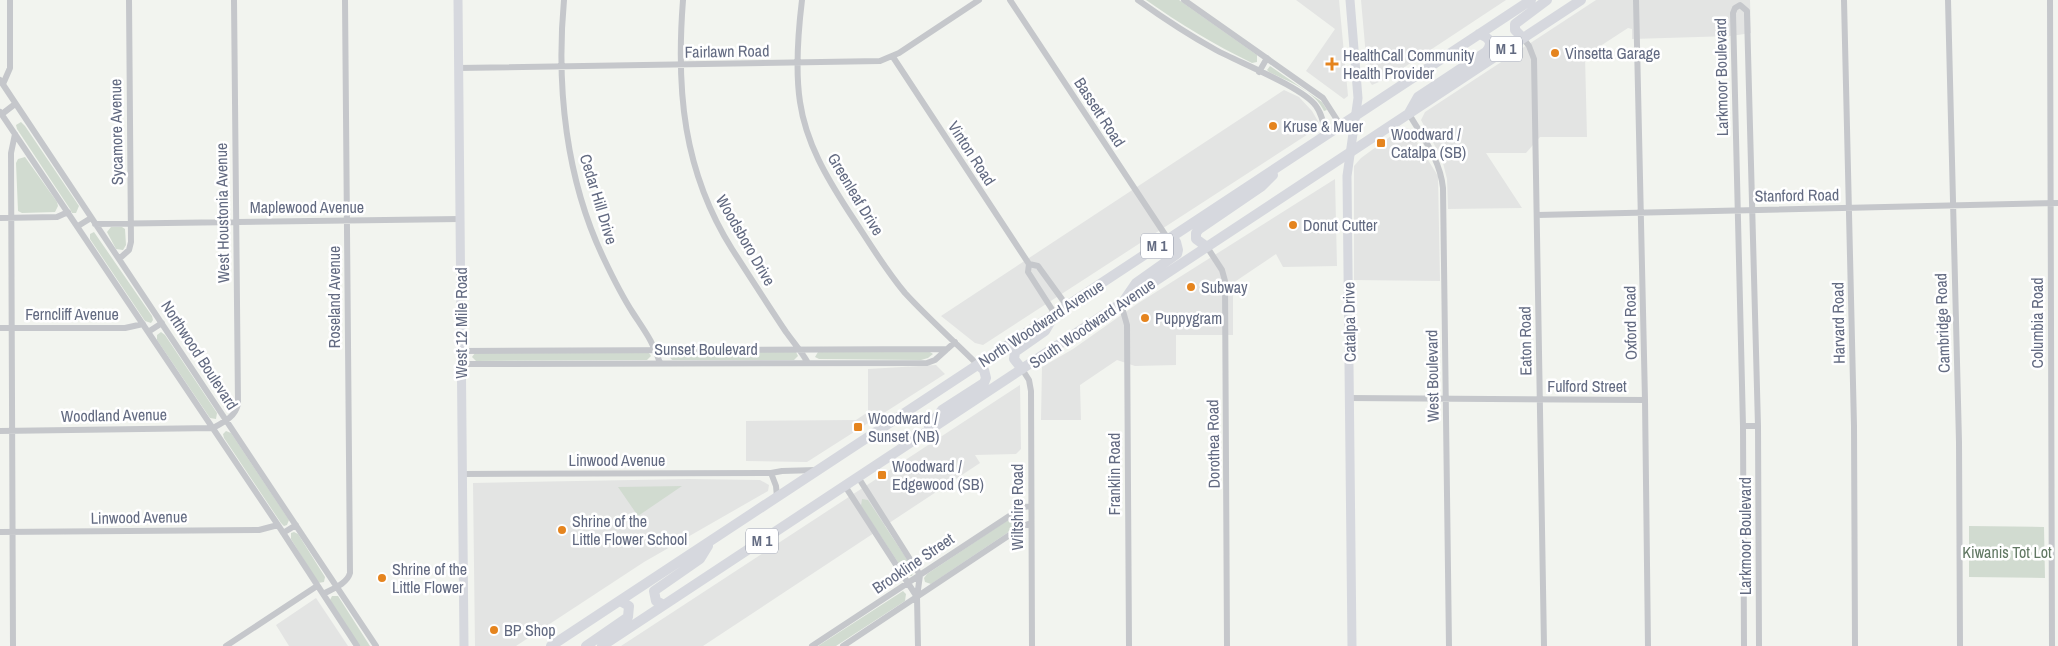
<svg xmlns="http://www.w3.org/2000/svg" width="2058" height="646" font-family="'Archivo Narrow',sans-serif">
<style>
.built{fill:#e3e4e3}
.green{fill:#d1dbd0}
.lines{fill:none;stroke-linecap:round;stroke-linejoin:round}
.street{stroke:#c5c7cb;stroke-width:6}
.secondary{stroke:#d6d8de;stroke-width:9}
.primary{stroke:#d6d8de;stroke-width:10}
.poi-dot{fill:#e5841e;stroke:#fff;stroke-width:2}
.labels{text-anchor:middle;stroke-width:5;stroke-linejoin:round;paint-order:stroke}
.shield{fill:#fff;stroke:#9197a7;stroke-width:1}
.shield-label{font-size:15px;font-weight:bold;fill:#626a81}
.street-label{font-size:16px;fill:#626a81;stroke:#fff}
.poi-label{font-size:16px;fill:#626a81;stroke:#fff;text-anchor:start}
.park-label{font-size:16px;fill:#617863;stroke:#fff}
</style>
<rect width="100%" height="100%" fill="#f2f4ef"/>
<path class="built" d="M1296 0H1339L1348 96 1344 99 1306 71 1335 29Z
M1361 0H1506L1388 78 1372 85 1368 79Z
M1596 0H1750L1751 33 1731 36 1632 39V29L1628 28 1585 56 1587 137H1540L1526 153H1486L1522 208 1448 209 1447 179 1442 159 1421 120 1425 112Z
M1284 90 1299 97 1312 111 1319 123V127L983 345 975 343 941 316Z
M1402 128H1408L1438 176 1440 281 1354 280V166L1361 158Z
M1335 179 1337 266 1283 267 1276 254 1233 283V335H1176V365L1135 366 1117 360 1080 385 1081 420H1041L1042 367 1073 349 1137 304Z
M936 365 945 374 807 462 746 461V421L856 420 868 412V369Z
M1020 385 1021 449 1016 454 975 455 980 463 703 646H621Z
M688 479 760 480 769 485 768 491 644 562 516 646H475L473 483Z
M316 598 348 646H289L276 625Z"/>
<path class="green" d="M1146 0H1179L1257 55V62L1252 63C1215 45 1180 24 1146 0Z
M1270 66 1322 102 1327 110 1324 111C1314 90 1289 82 1269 72L1267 70Z
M21 122 25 126 79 206 76 213H72L70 209 17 129 16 125Z
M25 157 57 202 58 206 55 212 22 213 18 211 16 163 18 159Z
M111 227H122L125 229 126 245 123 250 116 249 107 232Z
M94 232 152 316 153 320 151 323 145 321 90 239V234Z
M161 332 165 335 217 413 216 419 210 418 157 340V335Z
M672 352H796L798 356 794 360H672L669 356Z
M818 352H930L933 354 928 358 921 360 819 359 815 357Z
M475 353H649L651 356 647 360 476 361 472 357Z
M226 431 231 433 289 520 287 525 284 526 281 523 224 438 223 434Z
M682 486 638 516 618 487Z
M862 499 868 500 914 570 912 576H907L861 506Z
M1014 516 1019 517 1021 520 1019 525 931 584 925 582 924 578 927 574Z
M1969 526 2044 527 2045 578 1969 577Z
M294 532 298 534 325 577 324 582 318 583 291 539V533Z
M903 591 906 594 905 601 836 646H818Z
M332 596H338L370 646H359L330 600Z"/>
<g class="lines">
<path class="street" d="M564 0C556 87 566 180 604 259 613 278 622 296 633 313 644 330 654 343 660 363
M683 0C676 90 683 171 732 249 750 277 768 305 786 332 794 343 802 352 808 363
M802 0C798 33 795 69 800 102 806 143 827 178 849 212 867 239 884 268 905 293 928 318 954 341 978 365
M1010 0 1168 239
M1138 0C1163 18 1189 35 1216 50 1240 63 1302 87 1316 106 1322 114 1324 125 1326 135
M1184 0 1323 98 1341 126
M1636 0 1645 400 1648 646
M1844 0 1854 426 1855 646
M1948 0 1959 442 1960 646
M2050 0 2052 646
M1523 38 1529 46 1534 59 1544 646
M893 57 1029 264 1028 272 1055 314
M458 68 880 61 899 53 979 0
M1259 72 1267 58
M0 80 376 646
M3 84 10 68V0
M0 112 278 525 357 646
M2 114 15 104
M1409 114C1423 138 1440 159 1443 188L1449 646
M1537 215 2058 203
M0 218 57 217 68 212
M95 224 460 219
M78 226 91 218
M1207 247 1222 270 1225 281 1227 646
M119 259 129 250 131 242 129 0
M1029 264 1038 266 1067 306
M1121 304 1127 325 1129 646
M0 328H125L143 324
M148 332 162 323
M461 351 947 349
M461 364 927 363 935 360 955 342
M1022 369 1029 380 1031 391 1032 646
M1349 398 1645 400
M1743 426H1758
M0 431 213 428C224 422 235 417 238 404L234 0
M771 473 776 486 777 497
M463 474 771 473 782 471 816 470
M858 477 920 575 917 597 918 646
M845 486 917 597
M0 532 259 530 278 525
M283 533 296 525
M323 594C332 589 347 584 350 573L345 0
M13 646 11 153 15 134
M226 646 317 586
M812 646 1023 507 1031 506
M843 646 1023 526 1031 523
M1744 646 1743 426 1733 13 1735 8 1740 5 1747 11V15L1758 426 1759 646"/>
<path class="secondary" d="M458 0 464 646
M1350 0 1358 98 1347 176 1352 646"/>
<path class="primary" d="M1523 38 1515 30V24L1547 0
M1409 113 1418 97 1486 52C1494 43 1489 37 1479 34
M1207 247 1196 239V233L1199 229 1262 186 1273 175
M1125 299 1136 283 1177 254 1178 250 1176 242 1168 239
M1022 369 1014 359 1015 352 1045 331 1055 314
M929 427 942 410 984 383 986 378 984 370 978 365
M664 605 656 601 654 591 700 559 708 546
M551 646 1531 0
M586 646 628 617 629 606 620 601
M602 646 1581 0"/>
</g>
<g class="poi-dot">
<circle cx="1555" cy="53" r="5"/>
<path d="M1329.5 56.5h5v5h5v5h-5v5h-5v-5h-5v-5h5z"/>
<circle cx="1273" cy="126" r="5"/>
<rect x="1376" y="138" width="10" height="10" rx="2.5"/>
<circle cx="1293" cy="225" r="5"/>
<circle cx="1191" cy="287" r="5"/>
<circle cx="1145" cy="318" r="5"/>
<rect x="853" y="422" width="10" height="10" rx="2.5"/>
<rect x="877" y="470" width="10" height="10" rx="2.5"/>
<circle cx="562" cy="530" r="5"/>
<circle cx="382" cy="578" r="5"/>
<circle cx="494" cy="630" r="5"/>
</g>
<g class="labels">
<g class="shield">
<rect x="1490" y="36.5" width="32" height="25" rx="4"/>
<rect x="1141" y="233.5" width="32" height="25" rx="4"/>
<rect x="746" y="528.5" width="32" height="25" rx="4"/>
</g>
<g class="shield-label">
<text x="1506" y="54">M 1</text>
<text x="1157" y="251">M 1</text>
<text x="762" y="546">M 1</text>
</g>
<g class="street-label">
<text transform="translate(727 51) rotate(-1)" y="6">Fairlawn Road</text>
<text transform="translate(1721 77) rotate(-91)" y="6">Larkmoor Boulevard</text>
<text transform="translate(1100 112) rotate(57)" y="6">Bassett Road</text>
<text transform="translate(116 132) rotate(-91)" y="6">Sycamore Avenue</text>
<text transform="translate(972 153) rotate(57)" y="6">Vinton Road</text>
<text transform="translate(856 194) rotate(59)" y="6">Greenleaf Drive</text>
<text transform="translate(1797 195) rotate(-1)" y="6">Stanford Road</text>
<text transform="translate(599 199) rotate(73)" y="6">Cedar Hill Drive</text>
<text x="307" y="213">Maplewood Avenue</text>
<text transform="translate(222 213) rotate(-91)" y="6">West Houstonia Avenue</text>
<text transform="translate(746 240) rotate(60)" y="6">Woodsboro Drive</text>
<text transform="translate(334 297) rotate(-90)" y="6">Roseland Avenue</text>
<text x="72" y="320">Ferncliff Avenue</text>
<text transform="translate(1349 322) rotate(-91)" y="6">Catalpa Drive</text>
<text transform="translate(461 323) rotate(-90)" y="6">West 12 Mile Road</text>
<text transform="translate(1041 323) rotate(-33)" y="6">North Woodward Avenue</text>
<text transform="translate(1092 323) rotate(-34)" y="6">South Woodward Avenue</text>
<text transform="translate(1630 323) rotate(-91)" y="6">Oxford Road</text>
<text transform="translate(1838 323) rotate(-91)" y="6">Harvard Road</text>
<text transform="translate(1942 323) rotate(-92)" y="6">Cambridge Road</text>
<text transform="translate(2037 323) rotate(-90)" y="6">Columbia Road</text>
<text transform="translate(1525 341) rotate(-91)" y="6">Eaton Road</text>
<text x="706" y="355">Sunset Boulevard</text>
<text transform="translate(200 355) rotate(57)" y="6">Northwood Boulevard</text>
<text transform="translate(1432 376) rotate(-91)" y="6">West Boulevard</text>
<text x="1587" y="392">Fulford Street</text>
<text transform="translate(114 415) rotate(-1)" y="6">Woodland Avenue</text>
<text transform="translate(1213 444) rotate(-91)" y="6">Dorothea Road</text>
<text x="617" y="466">Linwood Avenue</text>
<text transform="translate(1114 474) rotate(-90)" y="6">Franklin Road</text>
<text transform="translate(1017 507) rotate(-90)" y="6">Wiltshire Road</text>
<text transform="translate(139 517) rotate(-1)" y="6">Linwood Avenue</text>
<text transform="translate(1745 536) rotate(-90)" y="6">Larkmoor Boulevard</text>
<text transform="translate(913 563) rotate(-34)" y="6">Brookline Street</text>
</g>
<g class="poi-label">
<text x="1565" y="59">Vinsetta Garage</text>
<text x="1343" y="61">HealthCall Community<tspan x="1343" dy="18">Health Provider</tspan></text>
<text x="1283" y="132">Kruse &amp; Muer</text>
<text x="1391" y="140">Woodward /<tspan x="1391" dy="18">Catalpa (SB)</tspan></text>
<text x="1303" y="231">Donut Cutter</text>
<text x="1201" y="293">Subway</text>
<text x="1155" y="324">Puppygram</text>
<text x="868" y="424">Woodward /<tspan x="868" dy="18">Sunset (NB)</tspan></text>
<text x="892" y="472">Woodward /<tspan x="892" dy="18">Edgewood (SB)</tspan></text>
<text x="572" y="527">Shrine of the<tspan x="572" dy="18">Little Flower School</tspan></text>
<text x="392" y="575">Shrine of the<tspan x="392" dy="18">Little Flower</tspan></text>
<text x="504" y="636">BP Shop</text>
</g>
<g class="park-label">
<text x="2007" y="558">Kiwanis Tot Lot</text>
</g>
</g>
</svg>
